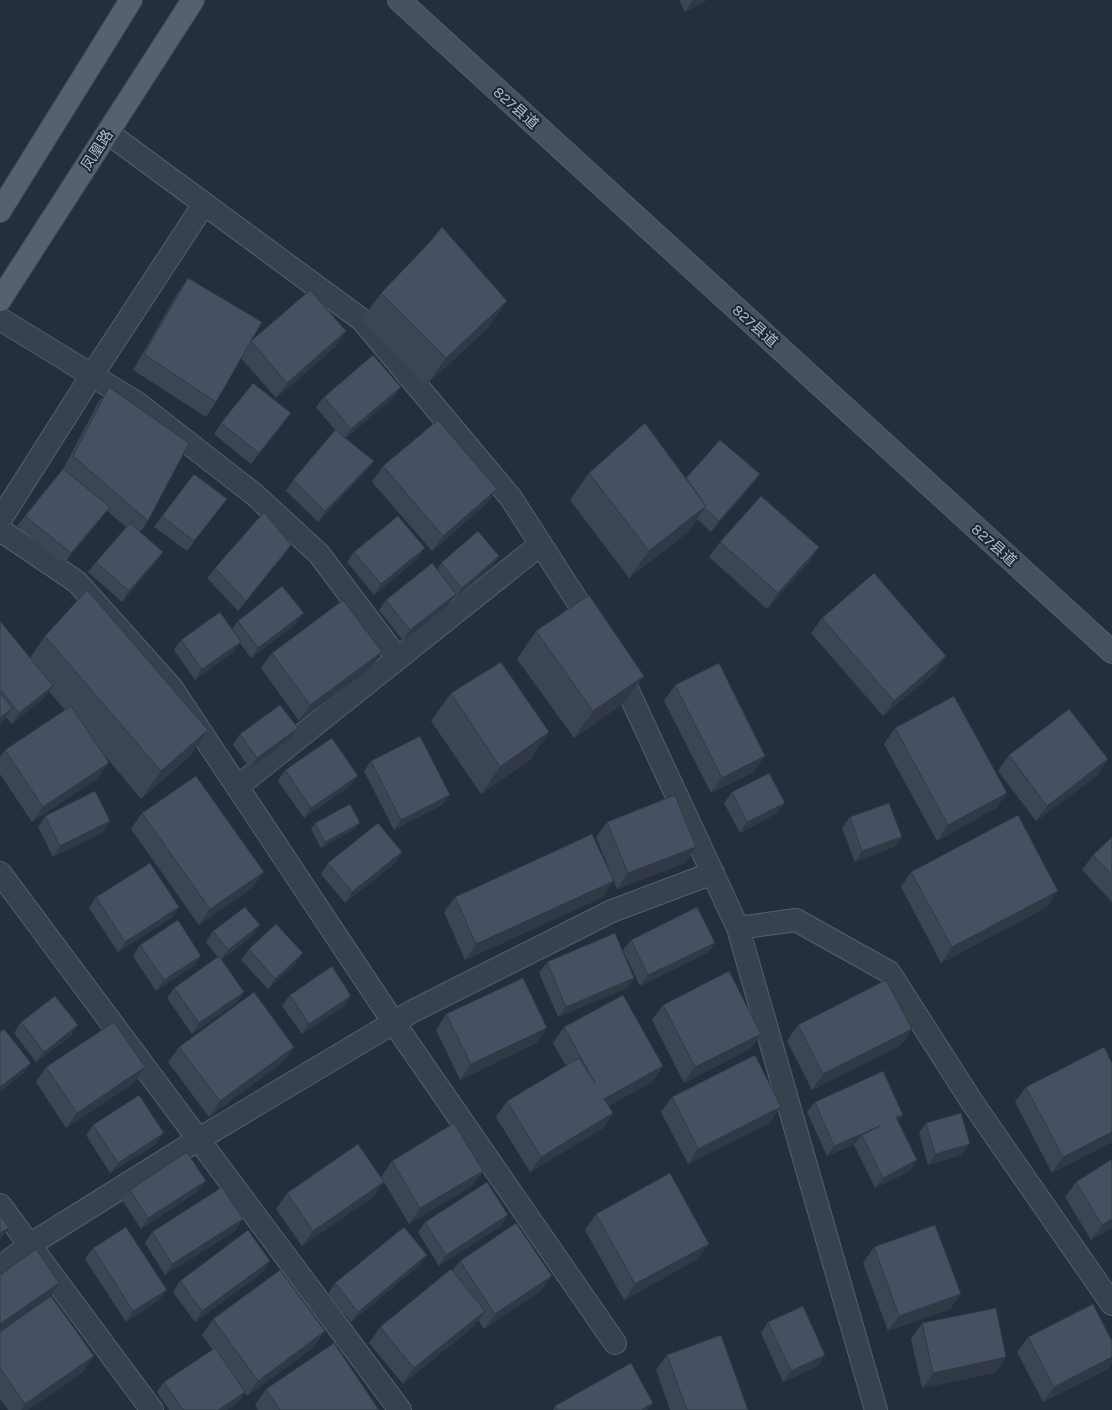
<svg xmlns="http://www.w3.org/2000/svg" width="1112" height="1410" font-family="Karla,'Noto Sans SC',sans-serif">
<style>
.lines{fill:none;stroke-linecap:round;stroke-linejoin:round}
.minor-casing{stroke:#565f6c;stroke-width:24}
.secondary-casing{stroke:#565f6c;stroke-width:24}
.primary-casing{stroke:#414a57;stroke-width:24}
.minor{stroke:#38414e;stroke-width:22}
.secondary{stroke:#465061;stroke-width:22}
.primary{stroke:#56606e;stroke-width:22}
.wall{fill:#3b4654}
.shaded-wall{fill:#303945}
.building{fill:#455162;stroke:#303945}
.labels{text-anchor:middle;stroke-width:4;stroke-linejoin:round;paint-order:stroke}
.street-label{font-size:15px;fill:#b4bcc9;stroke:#1d2633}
</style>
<rect width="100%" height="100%" fill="#242f3e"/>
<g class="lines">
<g class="minor-casing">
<path id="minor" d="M108 133 362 320 511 498 594 627
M0 319 137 403 255 495 319 554 398 659
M0 520 92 375 204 204
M0 530 77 582 171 687 394 1023 615 1343
M617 667 738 928 876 1410
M237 787 541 544
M0 873 400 1410
M738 928 796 920 889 972 972 1102 1112 1304
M0 1205 152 1410
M0 1268 31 1244 199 1139 413 1011 612 911 713 873"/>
</g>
<g class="secondary-casing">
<path id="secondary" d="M399 0 1112 652"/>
</g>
<g class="primary-casing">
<path id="primary" d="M0 211 131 0
M0 300 193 0"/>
</g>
<use href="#minor" class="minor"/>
<use href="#secondary" class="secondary"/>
<use href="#primary" class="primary"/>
</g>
<path class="wall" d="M679 0H707L685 12Z
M429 243 488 328 426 385 362 320 381 293Z
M188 278 251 341 346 331 335 347 276 398 241 358 216 402 206 417 133 370 177 294Z
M109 387 148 521 140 532 163 552 156 562 122 602 88 572 96 562 126 527 107 511 102 517 64 564 17 526 25 516 63 469 98 403Z
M324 397 393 398 345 438 374 461 366 471 318 522 286 491 293 480 336 431 316 407Z
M221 423 283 424 251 464 214 434Z
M383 466 497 489 486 504 432 551 372 482Z
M589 473 686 478 760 474 752 485 711 532 697 519 687 533 629 578 570 500Z
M227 499 187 551 154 527 162 516Z
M720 542 819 547 808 563 767 609 709 557Z
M291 545 284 555 238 611 207 578 215 568Z
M354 552 417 559 374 595 347 562Z
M499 556 492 566 455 599 454 597 448 605 403 641 379 610 386 600 437 570 441 563Z
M822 618 946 656 935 672 883 716 811 633Z
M238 621 296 624 251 658 240 643 233 652 195 680 174 650 181 640 232 629Z
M0 622 30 658 45 636 208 730 189 757 141 799 105 756 98 778 32 822 0 774V757L5 750 65 710 49 691 45 697 12 724 6 717 0 725Z
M536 631 644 676 624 703 574 738 517 659Z
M272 653 371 668 299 721 261 668Z
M675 685 754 772 711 793 664 701Z
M451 693 549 732 530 760 481 794 431 721Z
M895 728 1007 793 996 808 937 841 884 744Z
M240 734 290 739 250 768 233 745Z
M1009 755 1098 775 1036 821 998 771Z
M371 761 442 805 394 830 364 771Z
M285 770 350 786 304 818 278 781Z
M732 792 777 813 740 833 724 803Z
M142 813 253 887 199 925 131 829Z
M45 816 103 832 53 857 38 827Z
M850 817 894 847 855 862 842 828Z
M607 822 696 847 685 863 617 889 596 837Z
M315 823 356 828 321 848 311 829Z
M1112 837V902L1082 870 1093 855Z
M402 852 395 863 345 903 321 874 328 863Z
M911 872 1047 907 941 963 901 887Z
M96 897 179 907 171 918 118 952 89 908Z
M455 897H603L465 960 444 912Z
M213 931 252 936 221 960 244 992 236 1003 192 1034 167 998 174 988 218 957 206 942Z
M631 940 715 943 707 953 640 986 623 950Z
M140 945 201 956 194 966 156 991 133 956Z
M249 949 295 964 268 989 241 960Z
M547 962 634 978 627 988 558 1017 539 973Z
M290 995 351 996 344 1006 302 1034 282 1006Z
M663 1005 761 1034 750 1049 684 1083 652 1020Z
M446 1014 547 1028 536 1043 460 1080 436 1030Z
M21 1022 71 1036 36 1062 14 1033Z
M798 1025 912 1029 901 1045 812 1090 787 1041Z
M564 1027 663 1066 652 1082 608 1106 613 1113 602 1129 530 1172 496 1117 507 1101 566 1066 553 1043Z
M179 1047H294L283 1062 209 1117 168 1062Z
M46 1067H145L134 1083 66 1128 36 1082Z
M1026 1087 1112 1142 1052 1173 1015 1102Z
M672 1097 770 1123 688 1164 661 1112Z
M815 1102 903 1115 898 1121 910 1171 875 1188 854 1145 855 1144 827 1156 807 1112Z
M926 1123 962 1155 928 1165 919 1133Z
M93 1125 156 1144 110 1173 86 1135Z
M392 1161 483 1171 472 1186 409 1224 381 1177Z
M384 1182 373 1197 302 1246 276 1209 287 1193Z
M1076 1182 1112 1228 1091 1240 1065 1197Z
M130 1190 198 1191 141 1229 122 1200Z
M596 1214 698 1259 624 1300 585 1230Z
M425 1222 501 1226 439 1266 418 1232Z
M236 1230 165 1275 145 1243 152 1232Z
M874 1247 961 1294 950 1309 888 1331 863 1263Z
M93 1248 167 1290 159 1300 126 1322 85 1259Z
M427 1255 419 1266 351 1322 328 1294 335 1283Z
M460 1261 541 1291 484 1329 478 1320 474 1326 403 1384 369 1343 380 1327 452 1271Z
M263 1272 195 1322 173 1292 180 1281Z
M59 1283 49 1298 83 1372 28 1410H8L0 1399V1332Z
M213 1319 325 1331 314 1347 247 1396 245 1393 237 1403 227 1410H169L157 1392 164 1382 213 1350 202 1335Z
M768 1322 825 1355 818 1366 783 1382 761 1333Z
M922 1323 1006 1357 995 1373 922 1388 911 1339Z
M1028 1337 1108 1369 1043 1402 1017 1352Z
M667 1355 748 1410H670L656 1370Z
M266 1389 379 1410H258L255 1405Z
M555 1406 648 1410H553Z"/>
<path class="shaded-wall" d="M693 0H707L685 12Z
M507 301 488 328 426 385 446 358Z
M346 331 335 347 276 398 287 383Z
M401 387 393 398 344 440 351 429Z
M291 413 283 424 251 464 259 453Z
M374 461 366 471 318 522 325 511Z
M760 474 752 485 711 532 719 521Z
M497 489 486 504 432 551 443 536Z
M227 499 219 509 187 551 194 541Z
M706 506 687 533 629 578 649 551Z
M110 507 102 517 64 564 71 553Z
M291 545 284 555 238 611 246 601Z
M819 547 808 563 767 609 778 593Z
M425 548 417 559 374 595 381 584Z
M163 552 156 562 122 602 129 591Z
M499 556 492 566 455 599 462 588Z
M456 594 448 605 403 641 410 630Z
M304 613 296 624 251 658 258 648Z
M241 642 233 652 195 680 202 669Z
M382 652 371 668 299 721 310 705Z
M946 656 935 672 883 716 894 701Z
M644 676 624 703 574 738 593 711Z
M53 686 45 697 12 724 19 713Z
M12 708 2 723 0 725V718Z
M298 728 290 739 250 768 257 758Z
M208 730 189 757 141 799 161 771Z
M549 732 530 760 481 794 500 767Z
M765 756 754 772 711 793 722 778Z
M1108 759 1098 775 1036 821 1047 806Z
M109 763 98 778 32 822 43 807Z
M358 776 350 786 304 818 311 808Z
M1007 793 996 808 937 841 948 825Z
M450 795 442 805 394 830 401 820Z
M785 803 777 813 740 833 747 822Z
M110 821 103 832 53 857 60 846Z
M360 823 356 828 321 848 325 842Z
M902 837 894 847 855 862 862 851Z
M696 847 685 863 617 889 628 873Z
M402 852 395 863 345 903 352 892Z
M264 872 253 887 199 925 210 909Z
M614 881 603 897 465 960 476 944Z
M1058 891 1047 907 941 963 952 947Z
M179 907 171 918 118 952 125 942Z
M260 925 252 936 220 960 228 950Z
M715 943 707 953 640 986 648 975Z
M303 953 295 964 268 989 275 979Z
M201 956 194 966 156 991 164 980Z
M634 978 627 988 558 1017 566 1007Z
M244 992 236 1003 192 1034 199 1023Z
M351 996 344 1006 302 1034 309 1024Z
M78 1025 71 1036 36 1062 44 1052Z
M547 1028 536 1043 460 1080 471 1064Z
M912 1029 901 1045 812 1090 823 1074Z
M761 1034 750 1049 684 1083 695 1067Z
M294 1047 283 1062 209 1117 220 1101Z
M31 1063 24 1073 0 1092V1087Z
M663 1066 652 1082 593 1115 604 1099Z
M145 1067 134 1083 66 1128 77 1113Z
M781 1107 770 1123 688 1164 698 1149Z
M613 1113 602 1129 530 1172 541 1157Z
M903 1115 895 1126 896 1117Z
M880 1126 862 1135 855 1144 827 1156 834 1146Z
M1112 1132V1142L1052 1173 1063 1157Z
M164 1133 156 1144 110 1173 118 1163Z
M970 1144 962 1155 928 1165 935 1154Z
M917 1160 910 1171 875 1188 883 1178Z
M483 1171 472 1186 409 1224 420 1208Z
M206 1181 198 1191 141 1229 148 1218Z
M384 1182 373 1197 302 1246 313 1231Z
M508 1215 501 1226 439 1266 446 1255Z
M243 1219 236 1230 165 1275 172 1264Z
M1112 1219V1228L1091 1240 1102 1225Z
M9 1228 0 1240V1233Z
M709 1244 698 1259 624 1300 635 1284Z
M427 1255 419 1266 351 1322 358 1312Z
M270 1261 263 1272 195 1322 202 1311Z
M552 1276 541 1291 484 1329 495 1314Z
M59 1283 49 1299 0 1332V1324Z
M167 1290 159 1300 126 1322 133 1311Z
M961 1294 950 1309 888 1331 899 1316Z
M485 1311 474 1326 403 1384 414 1368Z
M325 1331 314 1347 247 1396 258 1381Z
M825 1355 818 1366 783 1382 791 1371Z
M94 1356 83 1372 28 1410H21L25 1404Z
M1006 1357 995 1373 922 1388 933 1373Z
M1112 1357V1363L1108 1369 1043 1402 1054 1387Z
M245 1392 237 1403 227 1410H218Z
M653 1403 648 1410H641Z"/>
<path class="building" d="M442 227 507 301 446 358 381 293 429 243Z
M188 278 262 322 251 341 310 290 346 331 287 383 251 341 216 402 144 354Z
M373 355 401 387 351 429 324 397Z
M253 383 291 413 259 453 221 423Z
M109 387 189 443 148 521 73 456Z
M438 420 497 489 443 536 383 466Z
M645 423 706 506 649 551 589 473Z
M335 430 374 461 325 511 293 480Z
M720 440 760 474 719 521 704 508 706 506 686 478Z
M63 469 110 507 71 553 25 516Z
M194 474 227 499 194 541 162 516Z
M761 496 819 547 778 593 720 542Z
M264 512 291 545 246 601 215 568Z
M398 516 425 548 381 584 354 552Z
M130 523 163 552 129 591 96 562Z
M478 531 499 556 462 588 441 563Z
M432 563 456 594 410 630 386 600Z
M874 573 946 656 894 701 822 618Z
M282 586 304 613 258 648 238 621Z
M87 590 208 730 161 771 45 636Z
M589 595 644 676 593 711 536 631Z
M343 600 382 652 310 705 272 653Z
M220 612 241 642 202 669 181 640Z
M0 622H1L53 686 19 713 0 689Z
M501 662 549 732 500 767 451 693Z
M719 663 765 756 722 778 675 685Z
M0 693 12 708 0 718Z
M954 696 1007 793 948 825 895 728Z
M280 705 298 728 257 758 240 734Z
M71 706 109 763 43 807 5 750Z
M1069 709 1108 759 1047 806 1009 755Z
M420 736 450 795 401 820 371 761Z
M332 738 358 776 311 808 285 770Z
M769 773 785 803 747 822 732 792Z
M196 776 264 872 210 909 142 813Z
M95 791 110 821 60 846 45 816Z
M675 795 696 847 628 873 607 822Z
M889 803 902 837 862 851 850 817Z
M350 804 360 823 325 842 315 823Z
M1018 815 1058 891 952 947 911 872Z
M378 823 402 852 352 892 328 863Z
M592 834 614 881 476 944 455 897Z
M1112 837V875L1093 855Z
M150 863 179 907 125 942 96 897Z
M245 907 260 925 228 950 213 931Z
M697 907 715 943 648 975 631 940Z
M178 920 201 956 164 980 140 945Z
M276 924 303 953 275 979 249 949Z
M615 933 634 978 566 1007 547 962Z
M219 956 244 992 199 1023 174 988Z
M332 966 351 996 309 1024 290 995Z
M729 971 761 1034 695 1067 663 1005Z
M523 978 547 1028 471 1064 446 1014Z
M886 980 912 1029 823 1074 798 1025Z
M254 992 294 1047 220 1101 179 1047Z
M623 995 663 1066 604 1099 613 1113 541 1157 507 1101 579 1058 595 1083 564 1027Z
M55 996 78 1025 44 1052 21 1022Z
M114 1022 145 1067 77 1113 46 1067Z
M4 1029 31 1063 0 1087V1032Z
M1104 1047 1112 1063V1132L1063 1157 1026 1087Z
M755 1055 781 1107 698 1149 672 1097Z
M883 1071 903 1115 896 1117 917 1160 883 1178 862 1135 880 1126 834 1146 815 1102Z
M139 1095 164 1133 118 1163 93 1125Z
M961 1113 970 1144 935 1154 926 1123Z
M454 1123 483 1171 420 1208 392 1161Z
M358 1144 384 1182 313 1231 287 1193Z
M187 1152 206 1181 148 1218 130 1190Z
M1112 1159V1219L1102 1225 1076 1182Z
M670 1173 709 1244 635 1284 596 1214Z
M487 1182 508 1215 446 1255 425 1222Z
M222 1187 243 1219 172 1264 152 1232Z
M0 1214 9 1228 0 1233Z
M516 1223 552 1276 495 1314 460 1261Z
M935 1225 961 1294 899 1316 874 1247Z
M126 1227 167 1290 133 1311 93 1248Z
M404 1227 427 1255 358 1312 335 1283Z
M248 1230 270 1261 202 1311 180 1281Z
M36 1249 59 1283 0 1324V1275Z
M451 1269 485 1311 414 1368 380 1327Z
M280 1270 325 1331 258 1381 213 1319Z
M51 1296 94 1356 25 1404 0 1368V1332Z
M1093 1304 1112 1341V1357L1054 1387 1028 1337Z
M803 1306 825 1355 791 1371 768 1322Z
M996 1308 1006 1357 933 1373 922 1323Z
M721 1335 748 1410H687L667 1355Z
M334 1343 379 1410H280L266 1389Z
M215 1348 245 1392 218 1410H183L164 1382Z
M631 1363 653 1403 641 1410H557L555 1406Z"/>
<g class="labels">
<g class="street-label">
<text transform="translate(516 108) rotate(42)" y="5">827县道</text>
<text transform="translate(97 150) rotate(-57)" y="5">凤凰路</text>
<text transform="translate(755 326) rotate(42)" y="5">827县道</text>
<text transform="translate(994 545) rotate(42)" y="5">827县道</text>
</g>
</g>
</svg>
